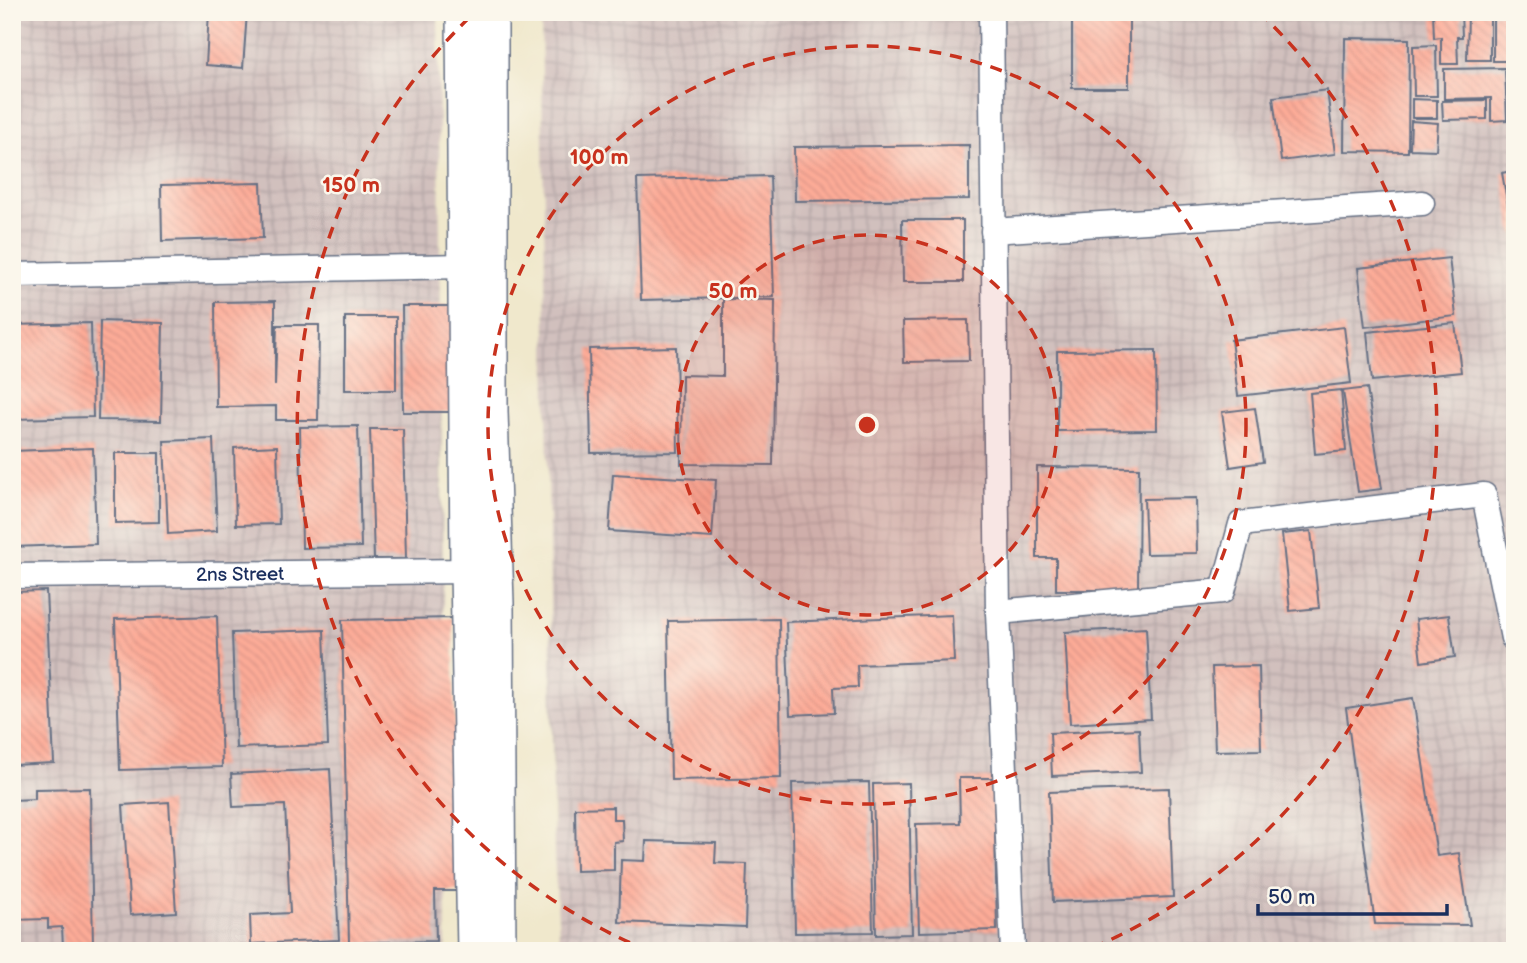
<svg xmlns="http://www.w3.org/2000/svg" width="1527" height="963" font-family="'Balsamiq Sans',sans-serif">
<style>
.industrial{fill:url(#industrial-grid)}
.building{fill:url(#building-back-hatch)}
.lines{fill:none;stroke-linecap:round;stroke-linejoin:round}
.minor-casing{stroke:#667084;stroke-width:27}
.secondary-casing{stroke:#667084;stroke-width:36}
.minor{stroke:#fff;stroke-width:24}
.secondary{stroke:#fff;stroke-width:33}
.ring{fill:none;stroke:#c8321e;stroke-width:3.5;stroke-dasharray:12 9}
.labels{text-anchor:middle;stroke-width:5;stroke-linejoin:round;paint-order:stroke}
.street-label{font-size:19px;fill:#1b2f5e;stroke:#fbf7ec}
.centre{fill:#c8321e;stroke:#fbf7ec;stroke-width:3.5}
.ring-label{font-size:21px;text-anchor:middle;font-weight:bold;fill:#c8321e;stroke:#fbf7ec;stroke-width:5;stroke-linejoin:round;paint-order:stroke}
</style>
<defs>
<pattern id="industrial-grid" width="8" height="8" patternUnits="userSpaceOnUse" patternTransform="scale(1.75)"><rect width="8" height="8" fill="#d1c0bd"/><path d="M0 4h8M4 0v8" fill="none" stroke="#b3a5a5"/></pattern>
<pattern id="building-back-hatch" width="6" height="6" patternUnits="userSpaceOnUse" patternTransform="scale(1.75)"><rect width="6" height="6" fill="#fdab97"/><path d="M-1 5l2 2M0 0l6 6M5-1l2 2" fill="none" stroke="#d89385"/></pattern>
</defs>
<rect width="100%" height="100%" fill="#fbf7ec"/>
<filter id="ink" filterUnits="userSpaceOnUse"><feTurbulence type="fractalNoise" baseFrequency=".0143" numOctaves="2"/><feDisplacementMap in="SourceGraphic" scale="14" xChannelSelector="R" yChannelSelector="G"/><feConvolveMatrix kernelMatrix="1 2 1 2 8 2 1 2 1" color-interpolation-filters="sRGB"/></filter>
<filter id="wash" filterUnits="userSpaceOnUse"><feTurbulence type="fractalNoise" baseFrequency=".00686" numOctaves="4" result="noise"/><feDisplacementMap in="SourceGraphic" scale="28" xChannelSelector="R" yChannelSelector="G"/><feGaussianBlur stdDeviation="1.57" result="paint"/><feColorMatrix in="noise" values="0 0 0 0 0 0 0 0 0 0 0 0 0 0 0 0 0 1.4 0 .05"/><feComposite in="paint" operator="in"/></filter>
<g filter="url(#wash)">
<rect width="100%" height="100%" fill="#f0e8cc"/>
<path class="industrial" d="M12 12H438L446 951H12Z
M541 12H1515V951H560L554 852Z"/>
<g id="blocks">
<path class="building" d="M209 12H247L243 68 206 65Z
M1072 12H1129V88H1072Z
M1161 12H1215L1216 17 1162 20Z
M1433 12H1461L1462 37H1457L1458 64H1441V37L1434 38Z
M1468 12H1490V60H1467Z
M1509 13 1510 61H1493V14Z
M1345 38 1409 39 1408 152 1344 151Z
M1436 45 1437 96H1414L1413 46Z
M1505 68 1507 120 1491 121V98L1444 99V69Z
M1327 90 1335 154 1281 161 1273 97Z
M1412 99 1437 100V118H1412Z
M1487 100V119L1443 120 1442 101Z
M1411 121 1438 123 1436 150 1410 149Z
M969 145V199L795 201 794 147Z
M1515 170V234H1513L1502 173Z
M770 176 774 297 641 300 637 179Z
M261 183 263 238 162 241 161 185Z
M902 220H963V282H903Z
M1449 258 1456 316 1365 327 1358 268Z
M723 299 775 300 773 465 681 464 682 375 723 376Z
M275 301V386L277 325H319L318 420H276V406L216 407 215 302Z
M402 306H459L460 412H403Z
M345 317H396V390H345Z
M968 320 969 361 904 362 903 321Z
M100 321 163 323 161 421 98 420Z
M91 323 93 417 12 419V325Z
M1455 323 1461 372 1372 381 1367 332Z
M1344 327 1351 383 1238 396 1231 340Z
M676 347 678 452 591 453 589 349Z
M1156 350 1157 430 1057 431V351Z
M1367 388 1382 489 1358 492 1343 391Z
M1341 390 1346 451 1315 454 1310 393Z
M1255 408 1263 462 1230 467 1222 412Z
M358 426 361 547 302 548 300 427Z
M370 429H403L406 559H374Z
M213 439 217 531 168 534 164 441Z
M277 446 279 524 236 525 234 448Z
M93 448 96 544 12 547V451Z
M115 453H159V522L115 523Z
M1037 467 1139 468 1138 590H1056V558H1037Z
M613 474 716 480 712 538 609 531Z
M1196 498 1197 553 1146 554 1144 499Z
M1311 531 1319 608 1290 611 1282 534Z
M46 591 54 763 12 765V592Z
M952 615 954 661 857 665 858 687 833 688 834 713 790 715 786 622Z
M1449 615 1455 657 1421 662 1416 619Z
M217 616 222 767 120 770 115 619Z
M453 618 459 891H435L436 941 349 943 342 620Z
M779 619 781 778 671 780 668 621Z
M1146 628 1151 719 1070 724 1065 632Z
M324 630 328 745 236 748 232 633Z
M1259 666 1261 750 1215 751 1212 667Z
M1413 698 1437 856 1459 853 1470 925 1375 924 1346 708Z
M1139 729 1141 772 1052 776 1050 733Z
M330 769 339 940 251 944 250 915 290 913 285 805 233 807 231 774Z
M959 778H994L997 930 919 932 916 824 960 823Z
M869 782 873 932 795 933 792 783Z
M909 783 912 934 876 935 873 784Z
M90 788 93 946 63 947 62 927 48 928V919L12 920V800L35 799V789Z
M1169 788 1173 897 1053 902 1049 792Z
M169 802 176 912 130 915 123 805Z
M613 807V819H622L623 841 614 842V870L576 871 575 808Z
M646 841 716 843 715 863 747 864 745 927 619 922 621 860 645 861Z"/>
</g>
</g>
<g filter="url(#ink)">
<use href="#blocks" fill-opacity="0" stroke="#667084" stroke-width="2"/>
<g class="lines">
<g class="minor-casing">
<g id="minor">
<path d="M991 12 998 612 1013 951"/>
<path d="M993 231 1422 203"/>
<path d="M12 275 465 266"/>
<path id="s1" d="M12 576 467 571"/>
<path d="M998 612 1223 591 1241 524 1484 495 1513 638H1515"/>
</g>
</g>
<g class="secondary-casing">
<path id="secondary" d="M463 12 467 571 474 951
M491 12V411L497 603 499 951"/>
</g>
<use href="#minor" class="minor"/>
<use href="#secondary" class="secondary"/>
</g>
</g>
<circle cx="867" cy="425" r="190" fill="#c8321e" fill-opacity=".12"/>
<g class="ring">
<circle cx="867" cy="425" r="190"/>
<circle cx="867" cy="425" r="379"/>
<path d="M649 951A569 569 0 0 1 475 12M1259 12A569 569 0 0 1 1085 951"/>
</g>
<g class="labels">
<g class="street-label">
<text dy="7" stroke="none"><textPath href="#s1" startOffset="228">2ns Street</textPath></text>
</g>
</g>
<circle cx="867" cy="425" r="10" class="centre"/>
<g class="ring-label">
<text x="599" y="164">100 m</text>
<text x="351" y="192">150 m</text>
<text x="733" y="298">50 m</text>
</g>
<rect width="1527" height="963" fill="none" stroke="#fbf7ec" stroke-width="42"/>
<path d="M1258 904v10h189v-10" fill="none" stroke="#1b2f5e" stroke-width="3.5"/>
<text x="1268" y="904" font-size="21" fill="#1b2f5e" stroke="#fbf7ec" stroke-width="5" paint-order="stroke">50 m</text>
</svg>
